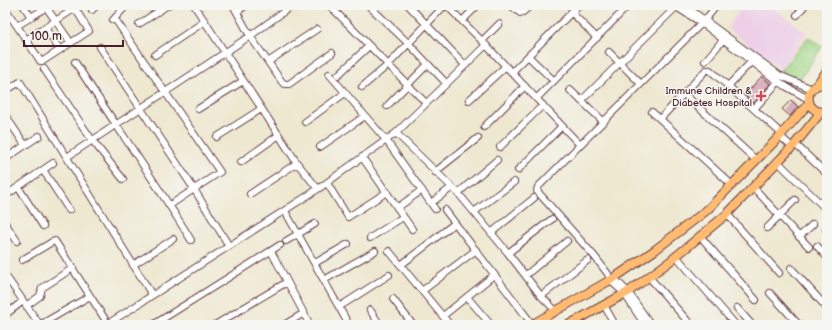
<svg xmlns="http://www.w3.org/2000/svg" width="832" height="330" font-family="'Balsamiq Sans',sans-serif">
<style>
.built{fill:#edd0e8}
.garden{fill:url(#garden-dots);stroke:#767b59}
.building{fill:#ce94a5}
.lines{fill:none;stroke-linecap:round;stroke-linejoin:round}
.minor-casing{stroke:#633d44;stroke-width:8}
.major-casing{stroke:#633d44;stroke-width:10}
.minor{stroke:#fff;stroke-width:6}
.major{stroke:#ffbb71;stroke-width:8}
.poi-dot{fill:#d1495b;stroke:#f6f6f2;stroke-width:1.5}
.labels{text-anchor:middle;stroke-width:3;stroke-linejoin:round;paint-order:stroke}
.poi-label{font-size:10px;fill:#4a1f2b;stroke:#f6f6f2;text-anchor:end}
</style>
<defs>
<pattern id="garden-dots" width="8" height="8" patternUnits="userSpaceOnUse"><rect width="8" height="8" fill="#a3d787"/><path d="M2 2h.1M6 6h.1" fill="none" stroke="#8eb875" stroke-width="1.8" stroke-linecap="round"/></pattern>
</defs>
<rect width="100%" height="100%" fill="#f6f6f2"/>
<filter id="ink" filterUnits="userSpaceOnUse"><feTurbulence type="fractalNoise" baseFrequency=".025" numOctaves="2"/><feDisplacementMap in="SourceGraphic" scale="8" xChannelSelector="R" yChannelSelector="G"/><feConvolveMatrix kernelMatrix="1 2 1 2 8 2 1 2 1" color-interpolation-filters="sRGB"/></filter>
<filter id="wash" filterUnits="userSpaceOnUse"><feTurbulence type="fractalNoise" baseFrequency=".012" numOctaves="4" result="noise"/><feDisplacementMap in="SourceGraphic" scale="16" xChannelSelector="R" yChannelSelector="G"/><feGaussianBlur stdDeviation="0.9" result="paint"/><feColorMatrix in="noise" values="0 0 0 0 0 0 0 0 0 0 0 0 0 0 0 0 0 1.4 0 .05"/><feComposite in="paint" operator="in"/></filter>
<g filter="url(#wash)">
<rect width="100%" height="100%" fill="#eee8d0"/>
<path class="built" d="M744 5H769L807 33 781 69 727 28Z"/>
<path class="garden" d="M808 37 822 47 798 82 780 71Z"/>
<g id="blocks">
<path class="building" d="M762 76 770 84 754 103 745 95Z
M791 100 798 107 790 116 782 109Z"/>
</g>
</g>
<g filter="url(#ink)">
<use href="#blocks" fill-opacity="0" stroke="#633d44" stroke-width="1"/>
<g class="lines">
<g class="minor-casing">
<path id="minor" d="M23 5 31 17
M233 5 250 36 282 82 285 84H289L332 53
M329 5 426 103
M368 5 408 43 446 83
M408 5 465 65
M446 5 486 45 580 145
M510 5 520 13 523 12 531 5
M673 5 702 23 772 77 787 87 808 99
M684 5 779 75 812 89
M46 7 71 43
M5 8 39 59 40 61H43L89 31 76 10 74 9 26 40
M92 10 97 5
M237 12 246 5
M571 12 597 38
M797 15 805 5
M113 20 127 5
M462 21 478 5
M117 22 220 172 170 205
M139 24 168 5
M17 26 50 5
M45 28 60 50
M482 41 499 24
M100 47 194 189 229 246
M609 52 641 84
M155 55 205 21
M528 56 554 81
M705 61 723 40
M75 62C113 122 154 179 191 240
M268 62 317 29
M44 69 92 140 123 179
M512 72 579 5
M329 74 386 140 435 209
M338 75 369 46
M728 86 751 62
M362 87 388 65 445 5
M5 88H10L20 82 22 85 152 295
M570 90 604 122
M684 94 756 160
M537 98 629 5
M469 100 506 66
M581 101 678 5
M387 106 428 64
M198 109 243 81
M754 109 778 82
M652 112 660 119
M5 115 25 145
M305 122 345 93
M484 127 525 86
M396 133 458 193 508 253 541 296 556 311
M780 136 792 147
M217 137 261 109
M795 144 827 174
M320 147 365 116
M500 147 543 105
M67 157 250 36 293 5
M362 157 412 229
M5 159 39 136
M777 161 827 210
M241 162 279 135
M43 170 69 210
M518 170 562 126
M435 172 478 138
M327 183 348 217 387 192
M732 185 660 119 706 70H710L782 134
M18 187 43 226
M753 187 809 247
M318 189 396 133 486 45
M458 193 497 160
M250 194 297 163
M5 196 53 163
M431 203 451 188
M397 208 422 190
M445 210 532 324
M285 211 349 325
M474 212 514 182
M727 214 779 273
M5 223 17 241
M767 228 795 200
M826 230H827
M491 233 534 198
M700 236 756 300
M799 237 813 224
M370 238 403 217
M286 241 315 224
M817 246 827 257
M271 251 310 325
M389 251 450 325
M508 253 552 219
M676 256 734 323
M22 260 52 242 55 241 108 324
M315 263 348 244
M133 265 173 239
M401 265 455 223
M791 268 827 308
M5 275 40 325 90 296
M526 275 567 241
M649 277 691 325
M615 279 628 292 651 325
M324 280 375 251
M422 291 476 250
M770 293 799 325
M541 296 588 260
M467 297 491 325
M393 299 413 325
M604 305 615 325
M26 306 40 296 42 288 73 268
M339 307 389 275
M737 308 752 325
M370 310 380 325
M5 315 23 301
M443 316 494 275
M106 325 318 189 297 163 194 5
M153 325 280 245
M215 325 287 282
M284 325 304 313
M645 325 624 293 610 280 608 274 595 257 537 191 538 187 705 20 717 5"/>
</g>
<g class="major-casing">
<path id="major" d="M827 85C802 80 803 117 827 111
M815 87 827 71
M531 325 614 278 655 250 707 210 780 136 809 103
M568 325 628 292 669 262 727 214 795 144 821 112"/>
</g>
<use href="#minor" class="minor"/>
<use href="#major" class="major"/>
</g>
</g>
<path class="poi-dot" d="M759 90h4v4h4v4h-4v4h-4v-4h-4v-4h4z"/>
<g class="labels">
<g class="poi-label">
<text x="752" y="94">Immune Children &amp;<tspan x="752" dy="12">Diabetes Hospital</tspan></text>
</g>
</g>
<rect width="832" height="330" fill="none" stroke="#f6f6f2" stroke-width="20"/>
<path d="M24 40v6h99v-6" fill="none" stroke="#4a1f2b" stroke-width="2"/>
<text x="30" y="40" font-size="12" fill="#4a1f2b" stroke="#f6f6f2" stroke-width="3" paint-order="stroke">100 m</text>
</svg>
